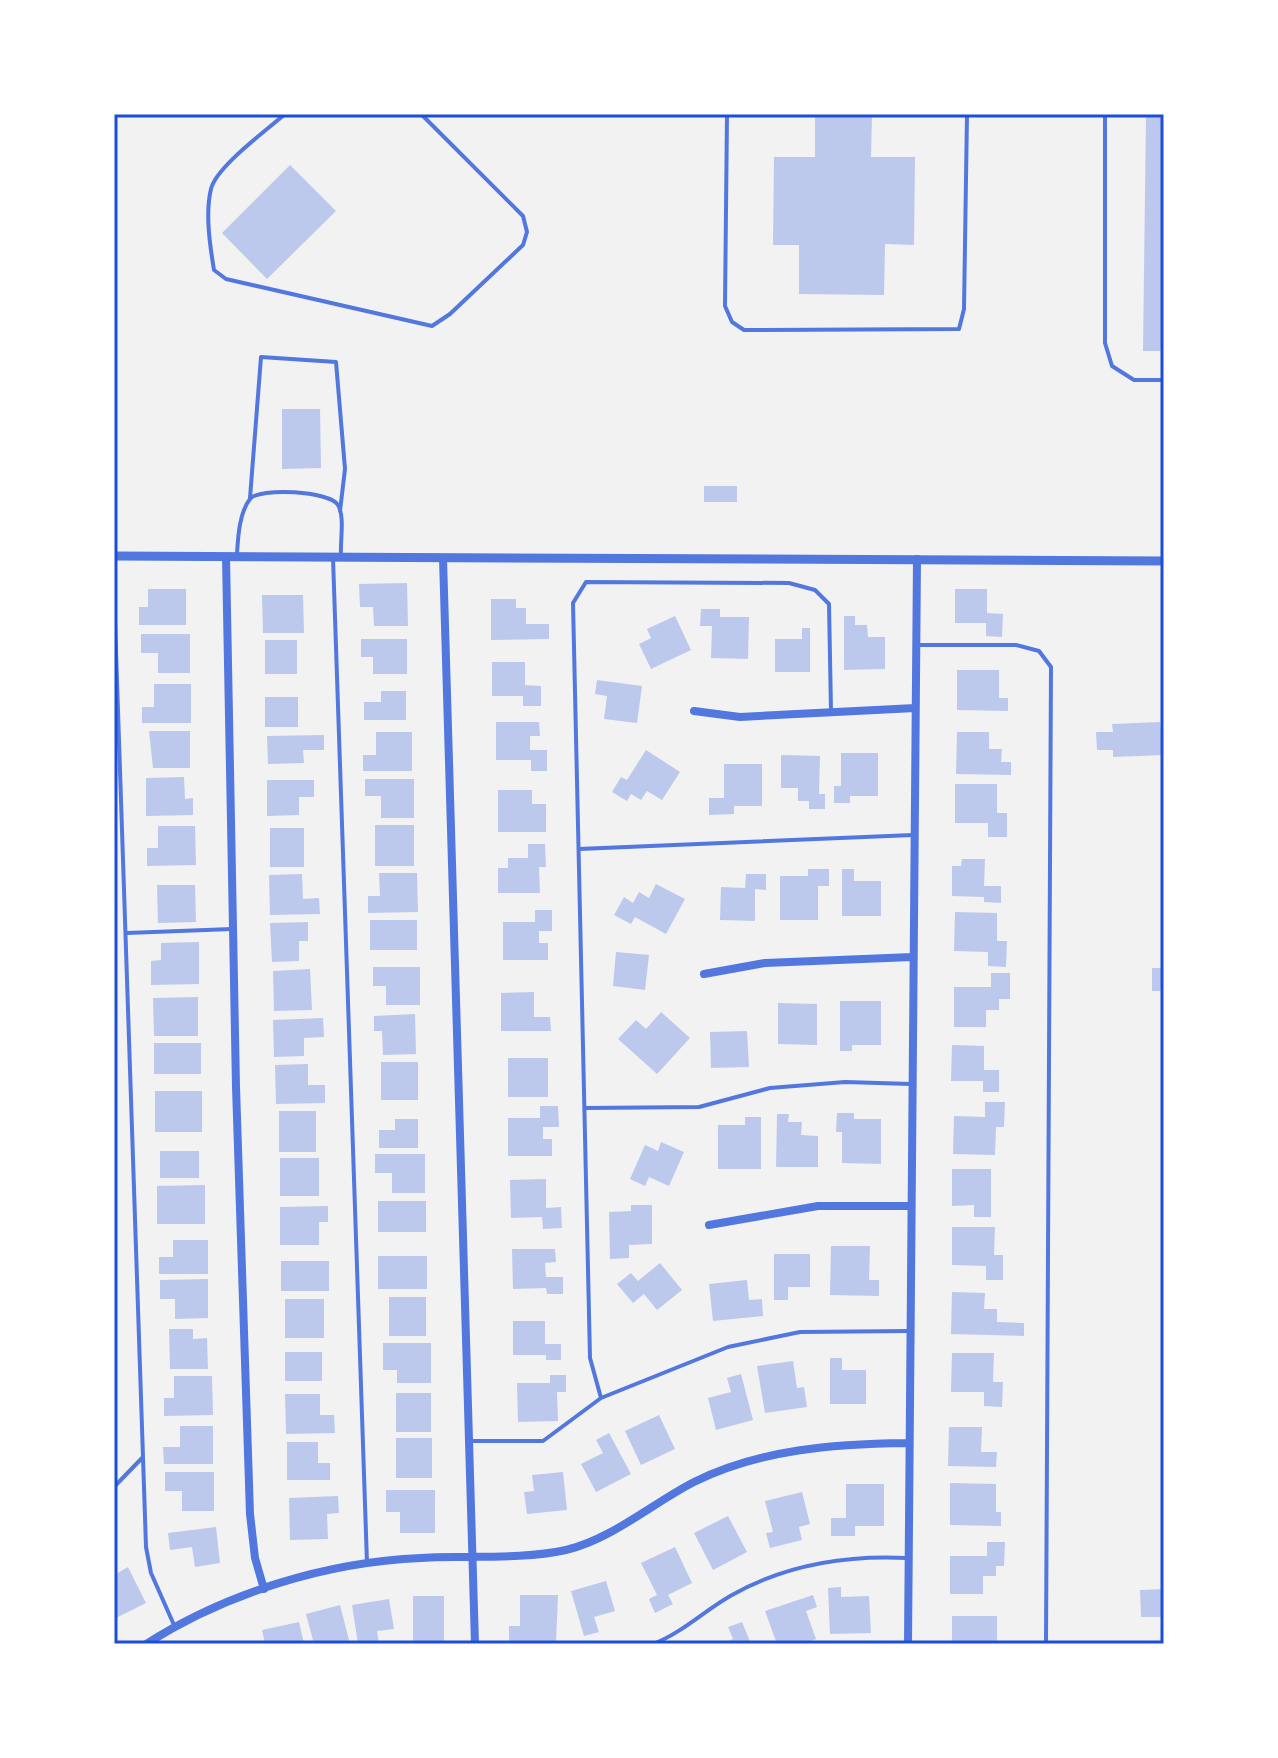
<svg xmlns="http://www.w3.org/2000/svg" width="1278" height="1758" font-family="Helvetica,sans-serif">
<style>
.building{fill:#bdc9ec}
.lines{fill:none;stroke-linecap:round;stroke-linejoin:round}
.service{stroke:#5277de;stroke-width:4}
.minor{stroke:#5277de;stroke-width:8}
.tertiary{stroke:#5277de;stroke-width:9}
.neatline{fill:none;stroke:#1d4ed8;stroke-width:3}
</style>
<rect width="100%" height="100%" fill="#f2f2f2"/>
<path class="building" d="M815 114H872L871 157H915L914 245 885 244 884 295 799 294V245H773L774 157H815Z
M1146 114H1164V351H1143Z
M290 165 336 211 267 279 222 233Z
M282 409H320L321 468 282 469Z
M704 486H737V502H704Z
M407 583 408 626H374L373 607H360L359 584Z
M148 589H186V625H139V607H148Z
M955 589H987V613L1003 614 1002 637 986 636V623H955Z
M262 595H303L304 633H263Z
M491 599H516V608H526V624H549V639L491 640Z
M701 609H720V617H749L748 659 711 658 712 626H700Z
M675 616 691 650 651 669 639 644 651 638 647 629Z
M844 616H855V625H867L868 637H885V669L844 670Z
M802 628H810V672H775V639H802Z
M141 634H190V673H158V653H141Z
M361 639H407V674H373V657H361Z
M265 640H297V674H265Z
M492 662H525V685L541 686V706H523V696H492Z
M957 670H999V698H1008V711L957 710Z
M597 680 642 686 637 723 604 719 607 696 595 694Z
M154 684H191V723H142V707H154Z
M381 691H406V720H364V702H381Z
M265 697H298V727H265Z
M496 722H539L540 736H530V750H547V771H531V760H496Z
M1160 722 1164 755 1113 757V750H1097L1096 732H1113L1112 724Z
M149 731H190V768H153Z
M376 732H412V771H363V755H376Z
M957 732H989V749H1002L1001 762H1011V775L956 774Z
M324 735V750H303L304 763 268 764 267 736Z
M646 750 680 772 662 800 647 791 641 800 631 794 627 801 612 792 621 777 627 780Z
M841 753H878V796H850V803H834V786H841Z
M781 755 820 756 819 794H825V809H809V801H798V788H781Z
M724 764H762V806H734V814L709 815V798H724Z
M184 777 185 799 193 798V815L146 816V778Z
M365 779H414V818H381V796H365Z
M267 780H314V797H299V815L267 816Z
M955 784H997V813H1007V837H988V823H955Z
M498 790H532V804H546V832H498Z
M375 825H414V866H375Z
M158 826H195L196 865 147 866V848H158Z
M270 828H304V867H270Z
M528 844H545L546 867H539L540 893H498V868H508V858H528Z
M962 859H985L984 886H1001V903L984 902V897L952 896V866H961Z
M808 869H829V886H818V920H780V876H808Z
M842 869H854V881H881V916H842Z
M379 873H417L418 912 368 913V896H380Z
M302 874 303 899 319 898 320 914 270 915 269 875Z
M746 874H766V890L755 889V921L720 920 721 887 745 888Z
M656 884 685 899 666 934 635 917 631 924 614 915 624 897 633 903 639 892 649 898Z
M157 885H195L196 922 158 923Z
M535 910H552V931H539V943H548V960H503V922H535Z
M955 912 997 913V941H1007L1006 967 988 966V952L954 951Z
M370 920H417V950H370Z
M308 922V941H299V961L272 962 270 923Z
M199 942V984L151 985V961L161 960V943Z
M616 952 649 955 645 990 613 986Z
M373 967H420V1005H386V986H373Z
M1152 968H1164V991H1152Z
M310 969 312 1010 274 1011 273 971Z
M991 973H1010V999H999V1010H986V1027H954V987H991Z
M534 992V1017H550L551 1031H501V993Z
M198 997V1036H154L153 998Z
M840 1001H881V1045H852V1051H840Z
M778 1003 817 1004V1045L778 1044Z
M661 1012 690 1038 657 1074 618 1039 636 1020 646 1029Z
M415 1014 416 1054 383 1055 382 1031H374V1016Z
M323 1018 324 1037 304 1038V1056L274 1057 273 1020Z
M747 1031 749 1067 711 1068 710 1032Z
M154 1043H201V1074H154Z
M952 1045 984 1046V1070H999V1092H983V1081H951Z
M508 1058H548V1097H508Z
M381 1062H418V1100H381Z
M308 1064V1085H325V1103L276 1104 275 1065Z
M155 1091H202V1132H155Z
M985 1102H1005L1004 1127H996L995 1155 953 1154 954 1116 985 1117Z
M540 1106H558L559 1127H543V1139H552V1156H508V1118H540Z
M279 1111H316V1152H279Z
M837 1113H854V1119H881V1164L842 1163V1132H836Z
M777 1114H789L788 1122H802L801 1135 818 1136V1167H776Z
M745 1117H761V1169H718V1125H745Z
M395 1119H418V1148H379V1130H395Z
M661 1142 684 1152 669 1186 649 1177 645 1186 630 1179 645 1145 658 1151Z
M160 1151H199V1178H160Z
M375 1154H425V1193H392V1173H375Z
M280 1158H319V1196H280Z
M952 1169H991V1217H974V1205L952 1206Z
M546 1179V1208L561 1207 562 1228 543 1229 542 1217 511 1218 510 1180Z
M205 1185V1224H157V1186Z
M378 1201H426V1232H378Z
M631 1205H652V1244L629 1245V1258L610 1259 609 1212 631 1211Z
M328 1206V1222H319V1245H280V1207Z
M952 1227H995L994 1255H1003V1280H986V1266L952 1265Z
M173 1240H208V1274H159V1257H173Z
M831 1246H870L869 1280H879V1296L830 1295Z
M512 1249H555L556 1262 545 1263 546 1277H563V1294H547L546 1288 513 1289Z
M774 1254H810V1287H788V1300H774Z
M378 1256H427V1289H378Z
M281 1261H329V1291H281Z
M660 1263 682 1290 657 1310 644 1294 633 1303 617 1284 631 1273 638 1281Z
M208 1279V1318L175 1319V1299H160V1280Z
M747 1280 749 1300 762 1299 763 1316 713 1321 709 1284Z
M952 1292 985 1293 984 1309H997V1322L1024 1323V1336L951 1334Z
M389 1297H426V1336H389Z
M285 1299H324V1338H285Z
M513 1321H545V1344H561V1360H546V1355H513Z
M169 1329H193V1339L207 1338 208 1369H170Z
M383 1343H431V1383H397V1370H383Z
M285 1352H322V1381H285Z
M952 1353H994L993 1382H1003L1002 1407 984 1406V1392H951Z
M830 1358H842V1370H866V1404H830Z
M793 1361 797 1388 804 1387 807 1407 765 1413 757 1366Z
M741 1374 753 1420 716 1430 708 1398 731 1392 727 1378Z
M550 1375H566V1392H557L558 1421 518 1422 517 1383H550Z
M174 1376H212L213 1415 164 1416V1398H174Z
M396 1393H431V1432H396Z
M285 1394H320V1415H334L335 1433 286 1434Z
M659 1415 675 1449 641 1465 625 1431Z
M180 1426H213V1464H164L163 1447H180Z
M949 1427H982L981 1452H997L996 1467 948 1466Z
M609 1433 631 1474 596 1492 581 1464 603 1453 596 1440Z
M396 1438H432V1478H396Z
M287 1442H318V1463H330V1480H287Z
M165 1472H214V1511H182V1491H165Z
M563 1472 567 1510 527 1514 524 1492 534 1491 532 1475Z
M950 1483 996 1484V1512H1001V1526L950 1525Z
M846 1484H884V1526H855V1536H831V1518H846Z
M386 1490H435V1533H400V1512H386Z
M802 1492 810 1524 799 1527 802 1540 770 1548 766 1533 773 1532 765 1501Z
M338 1496 339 1513 327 1514 328 1539 290 1540 289 1498Z
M728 1516 747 1552 713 1570 694 1533Z
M216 1527 220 1563 195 1567 192 1547 170 1550 168 1533Z
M987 1542H1005L1004 1566H996V1576H983V1594H950V1556H987Z
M675 1547 692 1583 668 1595 673 1604 655 1613 649 1599 657 1595 641 1563Z
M128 1567 146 1603 114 1619V1575Z
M606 1581 615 1611 594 1617 599 1632 584 1636 571 1591Z
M841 1587V1597L869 1596 871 1633 830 1634 828 1588Z
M1164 1589V1617H1141L1140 1590Z
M520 1595H558L556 1642 509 1641V1626H520Z
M813 1595 817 1607 806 1611 816 1639 803 1644H777L765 1611Z
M413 1596H444V1643H413Z
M389 1599 394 1629 377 1631 379 1644H358L352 1605Z
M340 1605 350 1644H314L306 1614Z
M952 1616H997V1644H952Z
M299 1622 304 1644H265L262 1630Z
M742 1622 751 1644H721L733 1639 728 1627Z"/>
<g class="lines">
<path class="service" d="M285 114C267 130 216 167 211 189 205 213 210 246 214 270L226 279 432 326 450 314 523 245 527 232 523 216 421 114
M727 114 725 306 732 322 744 330 959 329 964 309 967 114
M1105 114V343L1112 366 1134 380H1164
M250 498 261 357 336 362 345 469 340 511
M237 554C238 538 239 513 250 499 259 487 330 491 338 505 345 517 340 541 341 555
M333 558 367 1563
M114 591 146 1547 151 1573 174 1625
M916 645H1016L1039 651 1051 667 1046 1644
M579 849 913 835
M127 933 232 929
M585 1108 699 1107 770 1088 845 1082 911 1084
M601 1398 590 1358 573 603 586 582 789 583 815 590 829 604 831 711
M470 1441H543L601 1398 728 1347 800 1332 909 1331
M114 1487 143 1457
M653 1644C682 1633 705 1610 732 1595 787 1564 846 1555 907 1558"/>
<path class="minor" d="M226 557 236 1087 250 1514 255 1558 264 1589
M443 558 475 1644
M694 711 740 717 915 708
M704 974 765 963 912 957
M709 1225 818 1206H911
M146 1644C226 1593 326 1562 421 1558 468 1555 520 1560 566 1550 612 1539 653 1503 694 1482 761 1449 834 1444 907 1443
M908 1644 917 559"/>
<path class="tertiary" d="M114 556 1164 561"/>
</g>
<rect width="1278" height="1758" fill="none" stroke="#ffffff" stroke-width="232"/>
<rect x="116" y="116" width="1046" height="1526" class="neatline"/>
</svg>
